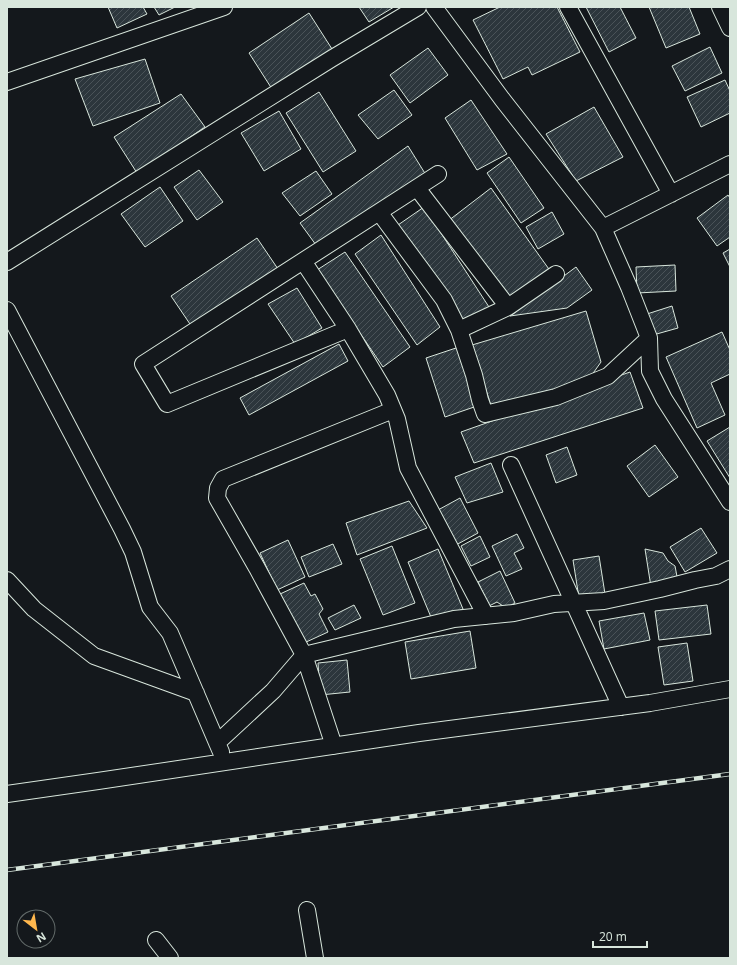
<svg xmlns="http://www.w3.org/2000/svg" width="737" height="965" font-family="'Open Sans',sans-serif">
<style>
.building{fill:url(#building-hatch);stroke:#d8e6dc}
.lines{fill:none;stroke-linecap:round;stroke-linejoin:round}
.street-casing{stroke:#d8e6dc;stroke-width:18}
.street{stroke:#14181c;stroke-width:16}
.rail-casing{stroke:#d8e6dc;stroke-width:4.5}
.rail{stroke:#14181c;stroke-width:3;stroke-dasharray:9;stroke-linecap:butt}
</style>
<defs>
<pattern id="building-hatch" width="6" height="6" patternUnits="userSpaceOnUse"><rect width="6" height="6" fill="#2c363c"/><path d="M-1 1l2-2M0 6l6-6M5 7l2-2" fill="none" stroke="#4a5358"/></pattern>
</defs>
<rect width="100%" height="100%" fill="#14181c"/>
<path class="building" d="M108 7H143L147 14 117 28Z
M154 7H175L159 15Z
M359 7H394L369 22Z
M500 7H557L580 52 532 75 528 67 503 79 473 20Z
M586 7H620L636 38 609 52Z
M649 7H689L700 34 666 48Z
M309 13 332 49 272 89 249 53Z
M710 47 722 73 685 91 672 66Z
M428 48 448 75 410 103 390 75Z
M145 59 160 103 93 126 75 79Z
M725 80 730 91V113L701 127 687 97Z
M394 90 412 115 378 139 358 115Z
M319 92 356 151 323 172 286 113Z
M181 94 205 127 137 173 114 137Z
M471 100 507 154 477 170 445 118Z
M594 107 623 157 576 181 546 134Z
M279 111 301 149 264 171 241 133Z
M408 146 426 175 316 245 300 223Z
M509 157 544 208 521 223 487 173Z
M199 170 223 202 197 220 174 187Z
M316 171 332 194 300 216 282 193Z
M160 187 183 221 145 247 121 214Z
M491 188 551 272 508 297 448 221Z
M728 195 730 198V237L717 246 697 218Z
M424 207 489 307 462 321 398 225Z
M552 212 564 234 538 249 526 227Z
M381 235 440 327 417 345 355 254Z
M257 238 278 269 192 327 171 296Z
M730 249V267L723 253Z
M345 252 410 347 383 367 317 270Z
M675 265 676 291 637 293 636 267Z
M576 267 592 290 567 308 510 316Z
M297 288 322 328 295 344 268 304Z
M672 306 678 328 653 335 647 314Z
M586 311 601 362 589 379 492 409 472 345Z
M722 332 730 350V374L711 383 725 415 697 428 666 357Z
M339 344 348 361 249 415 240 398Z
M459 347 477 406 445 417 426 358Z
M630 372 643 408 474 463 461 432Z
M730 427V478L707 441Z
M655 445 678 477 649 497 627 466Z
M567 447 577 475 556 483 546 455Z
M491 463 503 492 467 503 455 477Z
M460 498 478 533 456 545 438 510Z
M409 501 427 528 357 555 346 523Z
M701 528 717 553 685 572 670 547Z
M517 534 524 548 514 553 522 569 506 576 492 546Z
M480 536 490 557 471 566 461 546Z
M288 540 305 577 277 590 260 553Z
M333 544 342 564 309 577 301 557Z
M392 546 415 603 383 615 360 559Z
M438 549 463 609 433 622 408 562Z
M645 549 663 553 668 561 675 566 678 582 651 587Z
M599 556 605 594 579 598 573 560Z
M500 571 515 603 506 608 497 602 489 606 478 582Z
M304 583 311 596 315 594 323 609 319 614 328 632 304 643 280 594Z
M354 605 361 618 335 630 328 618Z
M707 605 711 634 659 640 655 611Z
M644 613 650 640 604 649 599 621Z
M470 631 476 668 411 679 405 642Z
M687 643 693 681 664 685 658 647Z
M347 660 350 692 320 695 318 663Z"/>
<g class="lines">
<g class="street-casing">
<path id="street" d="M434 7 502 99 603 228 629 287 649 338 650 371 664 399 730 502
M568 7 671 194
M720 7 730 28
M7 82 224 7
M417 188 508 307
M379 212 444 300 459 330 474 375 480 400 485 414 556 397 608 376 649 338
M603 228 730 164
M303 261 348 329 387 395 397 419 408 468 486 616
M7 262 331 59 418 7
M7 310 122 529 133 552 150 607 170 633 221 752
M348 329 167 404 143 364 438 174
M459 330 508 307 556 274
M511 465 621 707
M7 580 34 609 94 656 196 693
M217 743 273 691 304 655 454 619 514 613 554 604 604 601 660 589 695 580 716 576 730 569
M334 746 304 655 257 568 217 498 218 488 223 479 393 410
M7 794 98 781 419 733 650 703 730 689
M307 910 315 958
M156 940 170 958"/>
</g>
<use href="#street" class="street"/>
<g class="rail-casing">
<path id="rail" d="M7 870 730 774"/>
</g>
<use href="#rail" class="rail"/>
</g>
<rect width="737" height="965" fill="none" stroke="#d8e6dc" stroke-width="16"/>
<g transform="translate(36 929) rotate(149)"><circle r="19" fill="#14181c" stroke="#626a69"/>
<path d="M0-3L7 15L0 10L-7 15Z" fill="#ffb74d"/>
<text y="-6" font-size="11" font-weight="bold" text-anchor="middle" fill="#d8e6dc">N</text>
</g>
<path d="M593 941v6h54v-6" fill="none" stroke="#d8e6dc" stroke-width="2"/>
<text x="599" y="941" font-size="12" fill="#d8e6dc" stroke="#14181c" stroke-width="3" paint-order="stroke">20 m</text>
</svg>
